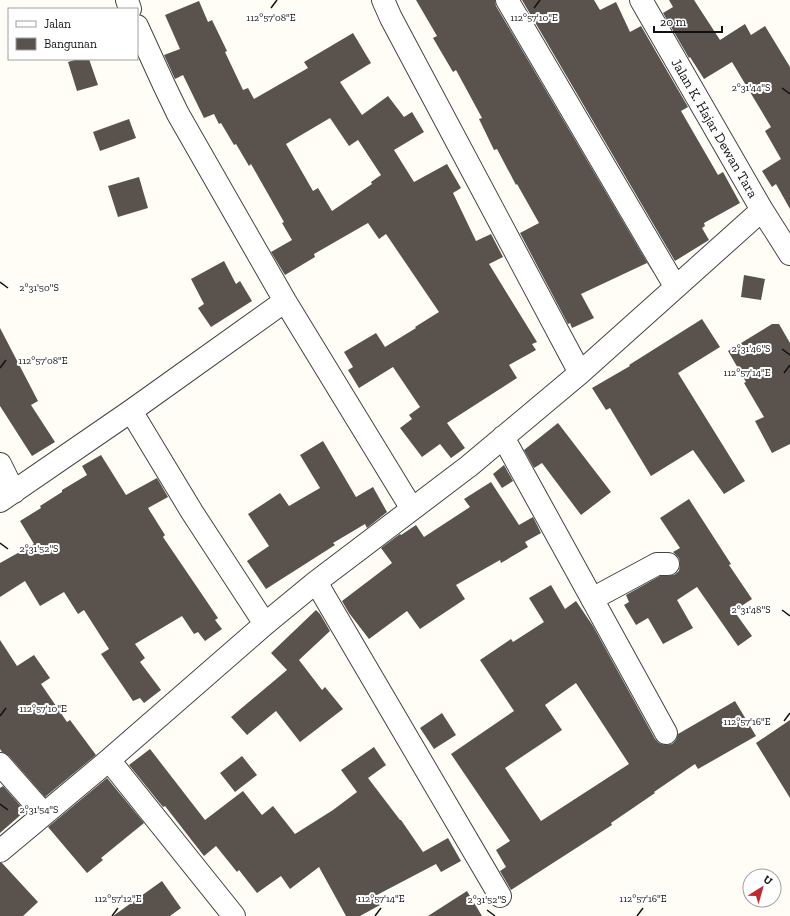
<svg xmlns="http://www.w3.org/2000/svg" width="790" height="916" font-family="'Zilla Slab',serif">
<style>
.building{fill:#5a524d;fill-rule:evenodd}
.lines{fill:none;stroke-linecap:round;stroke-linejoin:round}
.minor-casing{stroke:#444;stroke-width:24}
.minor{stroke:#fff;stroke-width:22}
.ticks{fill:none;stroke:#111;stroke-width:1.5}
.labels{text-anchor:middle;stroke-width:4;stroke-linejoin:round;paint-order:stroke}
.street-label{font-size:14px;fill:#111;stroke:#fff}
.ticks-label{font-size:10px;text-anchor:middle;fill:#111;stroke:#fff;stroke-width:4;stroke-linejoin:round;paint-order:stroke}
</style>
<rect width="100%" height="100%" fill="#fffdf5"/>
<path class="building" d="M416 0H495L496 6 654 274 647 263 581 294 594 318 572 328 570 323 568 324 520 233 539 223 517 184 516 185 497 149 494 150 479 119 482 118 456 70 453 72 433 38 437 36Z
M522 0H594L600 10 616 2 630 32 641 26 688 107 681 111 718 175 723 172 740 203 704 223 705 226 702 228 709 240 675 261Z
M669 0H694L720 40 745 24 751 35 765 26 790 67V209L776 184 772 187 762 171 781 159 765 131 771 127 732 62 704 79 690 57 689 58 663 13 673 7Z
M199 1 208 22 212 20 227 51 225 52 243 90 248 88 254 99 308 68 304 62 353 33 371 63 340 82 362 115 388 96 404 117 412 112 424 132 394 150 414 182 447 164 461 188 453 193 476 241 491 234 503 257 489 264 537 342 532 344 536 350 509 365 517 378 447 423 465 448 451 458 440 444 422 457 400 428 412 419 409 415 420 407 393 367 359 388 348 370 353 367 344 352 376 333 385 347 416 328 415 327 439 312 386 234 379 239 368 223 314 254 315 257 285 275 271 252 292 240 282 223 284 222 251 164 249 166 236 144 234 145 221 123 219 124 214 114 204 118 183 75 175 79 164 55 180 49 165 15ZM330 118 349 146 358 140 381 175 371 182 372 184 332 211 318 188 313 191 286 144Z
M78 59H89L98 85 77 91 68 62Z
M129 119 136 138 100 151 93 132Z
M139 177 148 208 118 217 108 186Z
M224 261 236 284 240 281 252 301 211 327 198 308 204 304 191 279Z
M744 275 765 279 761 300 741 297Z
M702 319 720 347 678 373 745 481 724 494 693 450 651 476 610 408 606 410 592 388 630 366 629 365Z
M772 324H779L790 343V444L772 453 755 421 764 417 744 383 746 382 728 351Z
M0 328 38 401 31 405 55 442 32 456 0 406Z
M558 423 611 492 581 515 542 463 534 468 524 450Z
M323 441 356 497 373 487 387 512 367 528 365 524 333 543 335 545 266 589 247 561 269 546 248 514 280 493 289 506 320 488 300 455Z
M101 455 126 495 157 478 168 497 148 508 165 535 163 537 218 618 215 620 222 629 205 641 198 632 194 634 182 616 135 644 145 658 140 662 161 690 144 703 140 698 133 701 101 654 109 649 84 610 78 614 64 592 40 606 25 581 0 597V563L34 544 20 521 41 508 40 506 62 492V490L87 475 82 466Z
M504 465 513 481 502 488 493 474Z
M491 482 519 525 533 517 541 533 525 542 528 547 501 563 500 560 456 585 465 599 420 629 407 611 369 639 349 613 342 601 392 563 381 548 400 534 401 535 416 525 424 537 470 507 464 499Z
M689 499 731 564 729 565 752 599 734 611 752 636 738 646 697 587 677 600 693 628 663 644 648 618 636 625 624 605 629 602 626 595 660 576 674 575 679 571 680 564 679 558 673 552 680 548 660 518Z
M551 585 565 609 576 601 593 626 655 739 659 743 665 745 672 744 676 740 678 734 735 701 756 736 698 769 695 764 654 792 655 793 611 823 612 825 511 890 500 871 506 867 496 850 510 841 451 754 514 711 480 660 511 639 513 642 544 622 529 598ZM576 683 629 764 541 821 505 768 562 730 545 705Z
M316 610 320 614 330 631 299 660 322 690 325 687 343 709 300 742 276 711 247 735 231 717 287 670 271 653Z
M0 640 17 666 34 655 50 678 41 684 67 722 70 720 96 755 45 797 9 756 2 752 0 749Z
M442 713 456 735 434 749 420 728Z
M790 720V798L756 743Z
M374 747 386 765 368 778 400 820H401L423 852 448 838 461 861 441 872 436 864 375 896 380 905 360 916H346L319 867 290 889 281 876 257 893 239 870 237 872 216 846 204 856 165 806 163 807 129 765 150 749 205 820 243 791 262 815 273 806 295 834 333 810 357 792 341 770Z
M242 756 257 775 235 792 220 773Z
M107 778 144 823 101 858 103 860 87 873 48 827Z
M3 786 25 811 0 833V788Z
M0 863H2L38 902 23 916H0Z
M162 881 181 908 170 916H113Z
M467 891 482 916H428Z"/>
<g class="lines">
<g class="minor-casing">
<path id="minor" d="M127 0 130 9
M383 0 391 18 580 373
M507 0 675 286
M641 0 762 210 790 254
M137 26 164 85 178 114 285 301 412 509
M131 411 192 512 265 624
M503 437 666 733
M0 464 14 492
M0 501 131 411 285 301
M316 582 500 896
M592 599 657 564H668
M109 760 234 916
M0 764 44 814
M0 851 109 760 265 624 316 582 469 466 580 373 762 210"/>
</g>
<use href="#minor" class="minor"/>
</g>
<path class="ticks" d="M271 8 277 0M534 8 540 0M782 88 790 94M0 282 8 288M782 349 790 355M0 368 6 360M784 373 790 365M0 543 8 549M782 610 790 616M0 716 6 708M784 721 790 713M0 804 8 810M487 910 495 916M112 916 118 908M375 916 381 908M637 916 643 908"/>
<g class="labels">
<g class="street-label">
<text transform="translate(715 128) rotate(60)" y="5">Jalan K. Hajar Dewan Tara</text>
</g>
</g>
<g class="ticks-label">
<text x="271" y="21">112°57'08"E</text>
<text x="534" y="21">112°57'10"E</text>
<text x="751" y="91">2°31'44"S</text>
<text x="39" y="291">2°31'50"S</text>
<text x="751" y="352">2°31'46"S</text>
<text x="43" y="364">112°57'08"E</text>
<text x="747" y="376">112°57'14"E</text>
<text x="39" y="552">2°31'52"S</text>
<text x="751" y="613">2°31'48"S</text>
<text x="43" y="712">112°57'10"E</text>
<text x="747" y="725">112°57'16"E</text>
<text x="39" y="813">2°31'54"S</text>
<text x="118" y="902">112°57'12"E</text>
<text x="381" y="902">112°57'14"E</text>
<text x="643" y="902">112°57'16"E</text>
<text x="487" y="903">2°31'52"S</text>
</g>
<rect x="8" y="8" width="130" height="52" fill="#ffffff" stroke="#a0a0a0"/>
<rect x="16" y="21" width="20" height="6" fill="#ffffff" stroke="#a0a0a0"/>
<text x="44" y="28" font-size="12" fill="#111111">Jalan</text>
<rect x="16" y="38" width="20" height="12" fill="#5a524d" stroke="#a0a0a0"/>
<text x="44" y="48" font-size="12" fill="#111111">Bangunan</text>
<g transform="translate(762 888) rotate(37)"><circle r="19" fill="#ffffff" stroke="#a0a0a0"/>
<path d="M0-3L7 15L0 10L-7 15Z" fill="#c4262e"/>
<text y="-6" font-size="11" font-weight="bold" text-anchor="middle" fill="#111111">U</text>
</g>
<path d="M654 26v6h68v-6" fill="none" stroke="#111111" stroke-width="2"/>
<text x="660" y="26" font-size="12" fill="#111111" stroke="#ffffff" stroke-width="3" paint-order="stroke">20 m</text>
</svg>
